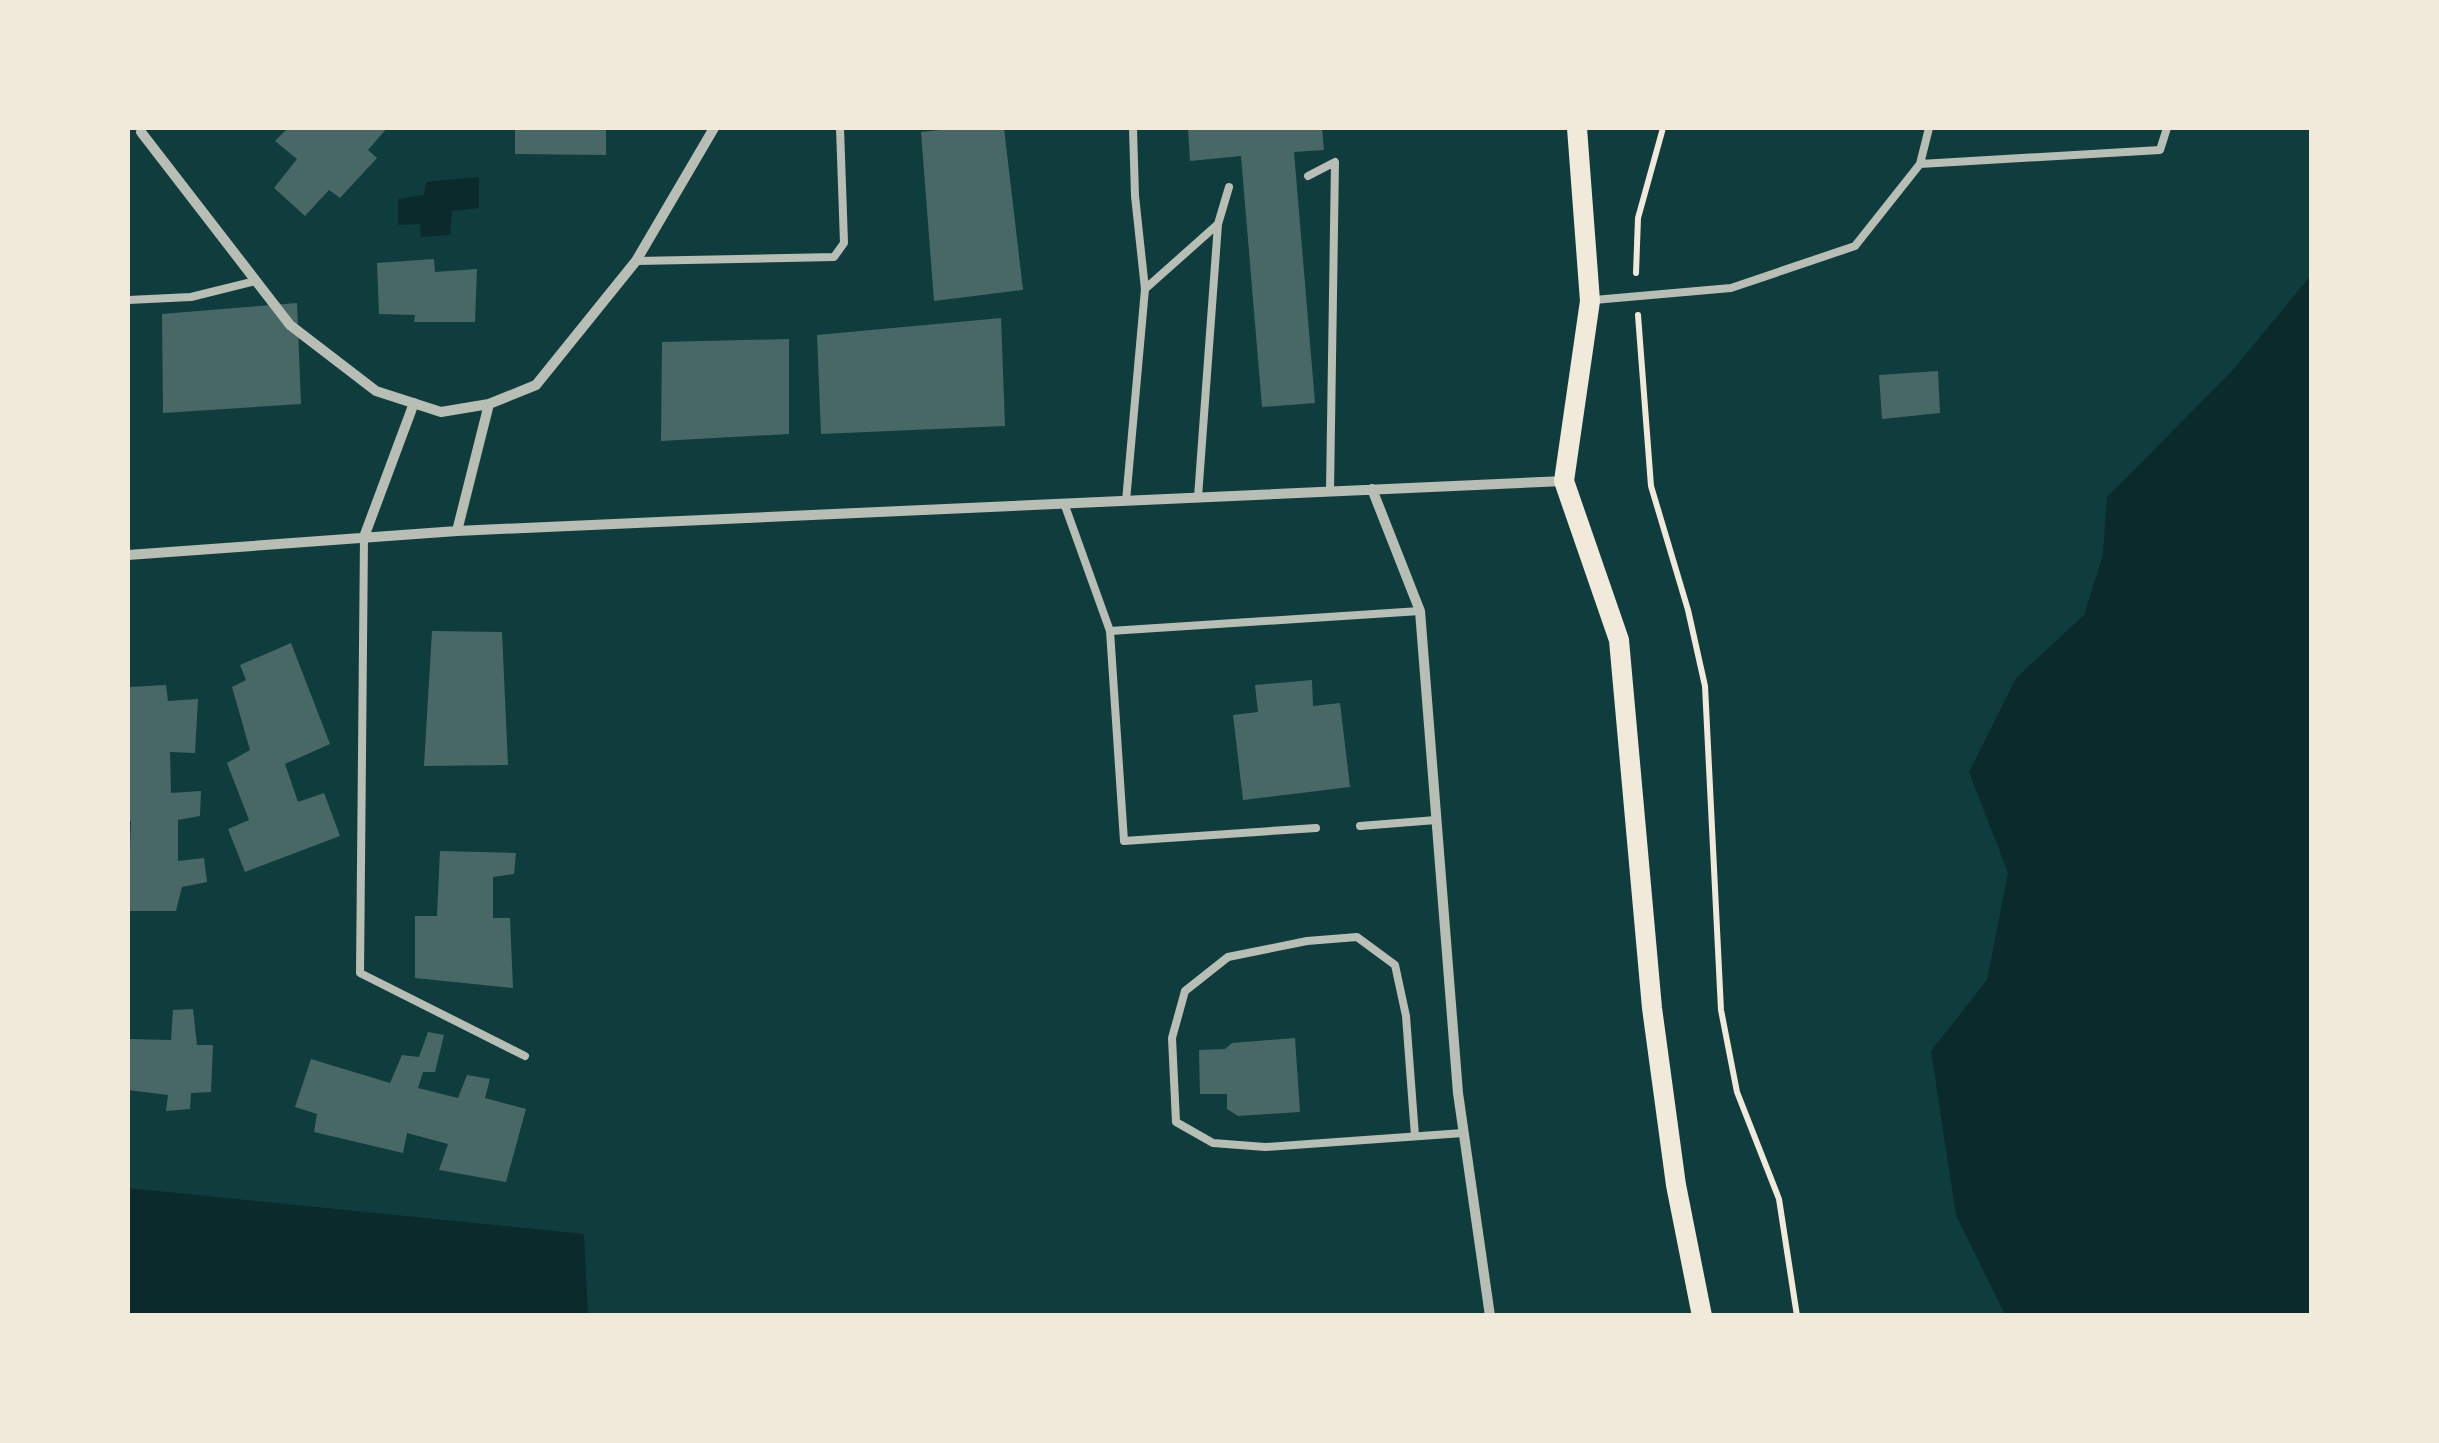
<svg xmlns="http://www.w3.org/2000/svg" width="2439" height="1443" font-family="'PT Sans Narrow',sans-serif">
<style>
.water{fill:#0a2a2b}
.building{fill:#486865}
.lines{fill:none;stroke-linecap:round;stroke-linejoin:round}
.path{stroke:#f1e9da;stroke-width:6}
.service{stroke:#b8beb3;stroke-width:8}
.minor{stroke:#b8beb3;stroke-width:10}
.secondary{stroke:#f1e9da;stroke-width:20}
</style>
<rect width="100%" height="100%" fill="#0f3d3e"/>
<path class="water" d="M479 177V208L452 211 450 235 421 237 420 224 398 225V199L424 195 426 182Z
M2311 275V1315H2005L1956 1215 1931 1051 1987 980 2008 873 1969 772 2016 678 2084 615 2103 555 2107 497 2232 371Z
M128 1188 584 1234 588 1315H128Z"/>
<path class="building" d="M288 128H387L368 150 377 158 340 198 329 190 305 216 274 188 297 159 275 141Z
M515 128H606V155L515 154Z
M958 128H1004L1023 290 934 301 921 132Z
M1188 128H1322L1324 150 1294 152 1315 403 1262 407 1241 156 1190 161Z
M434 259 435 272 477 269 475 322H414L415 315 379 314 377 263Z
M297 303 301 404 163 413 162 314Z
M1001 318 1005 426 821 434 817 335Z
M789 339V434L661 441 662 342Z
M1938 371 1940 413 1882 419 1879 375Z
M432 631 502 632 508 765 424 766Z
M291 643 330 744 285 764 298 802 324 793 340 836 245 872 228 829 249 820 227 763 250 750 232 687 246 680 240 665Z
M1312 680 1313 706 1340 703 1350 787 1243 800 1233 715 1258 712 1255 685Z
M166 685 168 701 198 699 195 753 170 752 171 793 201 791 200 816 178 820V861L204 858 207 882 182 887 176 911H128L131 821H128V687Z
M440 851 516 853 514 874 493 877V918H510L513 988 415 978V916H437Z
M193 1009 197 1045H213L211 1092 191 1093 190 1109 166 1111 168 1095 128 1090V1039L171 1040 173 1010Z
M428 1032 444 1035 435 1072H423L418 1088 458 1098 467 1075 490 1079 485 1098 526 1109 506 1182 439 1170 448 1144 407 1133 403 1153 314 1132 317 1114 295 1107 311 1059 390 1083 402 1055 419 1057Z
M1295 1038 1300 1112 1238 1116 1227 1109V1094H1200L1199 1050 1225 1049 1232 1043Z"/>
<g class="lines">
<path class="path" d="M1636 273 1638 218 1663 128
M1638 315 1651 486 1688 610 1705 686 1721 1010 1737 1092 1779 1199 1797 1316"/>
<path class="service" d="M1920 164 2160 150 2167 128
M1308 176 1335 162 1330 491
M636 261 834 257 844 243 840 128
M1145 289 1218 224 1229 187
M128 300 191 297 256 281
M1594 300 1731 288 1855 246 1920 164 1929 128
M1198 497 1218 224
M1126 501 1145 289 1135 196 1133 128
M1064 503 1110 631 1124 841 1316 828
M364 537 360 973 525 1056
M1110 631 1420 611
M1360 826 1436 820
M1415 1136 1406 1016 1395 965 1357 937 1307 941 1228 957 1185 991 1172 1038 1176 1122 1213 1143 1265 1147 1463 1133"/>
<path class="minor" d="M141 132 290 325 376 391 441 412 489 404 536 385 636 261 714 128
M1372 489 1420 611 1458 1093 1490 1316
M457 531 489 404
M364 537 414 403
M128 555 457 531 1564 481"/>
<path class="secondary" d="M1577 128 1590 301 1564 481 1619 640 1652 1008 1676 1185 1702 1316"/>
</g>
<rect width="2439" height="1443" fill="none" stroke="#f1e9da" stroke-width="260"/>
</svg>
